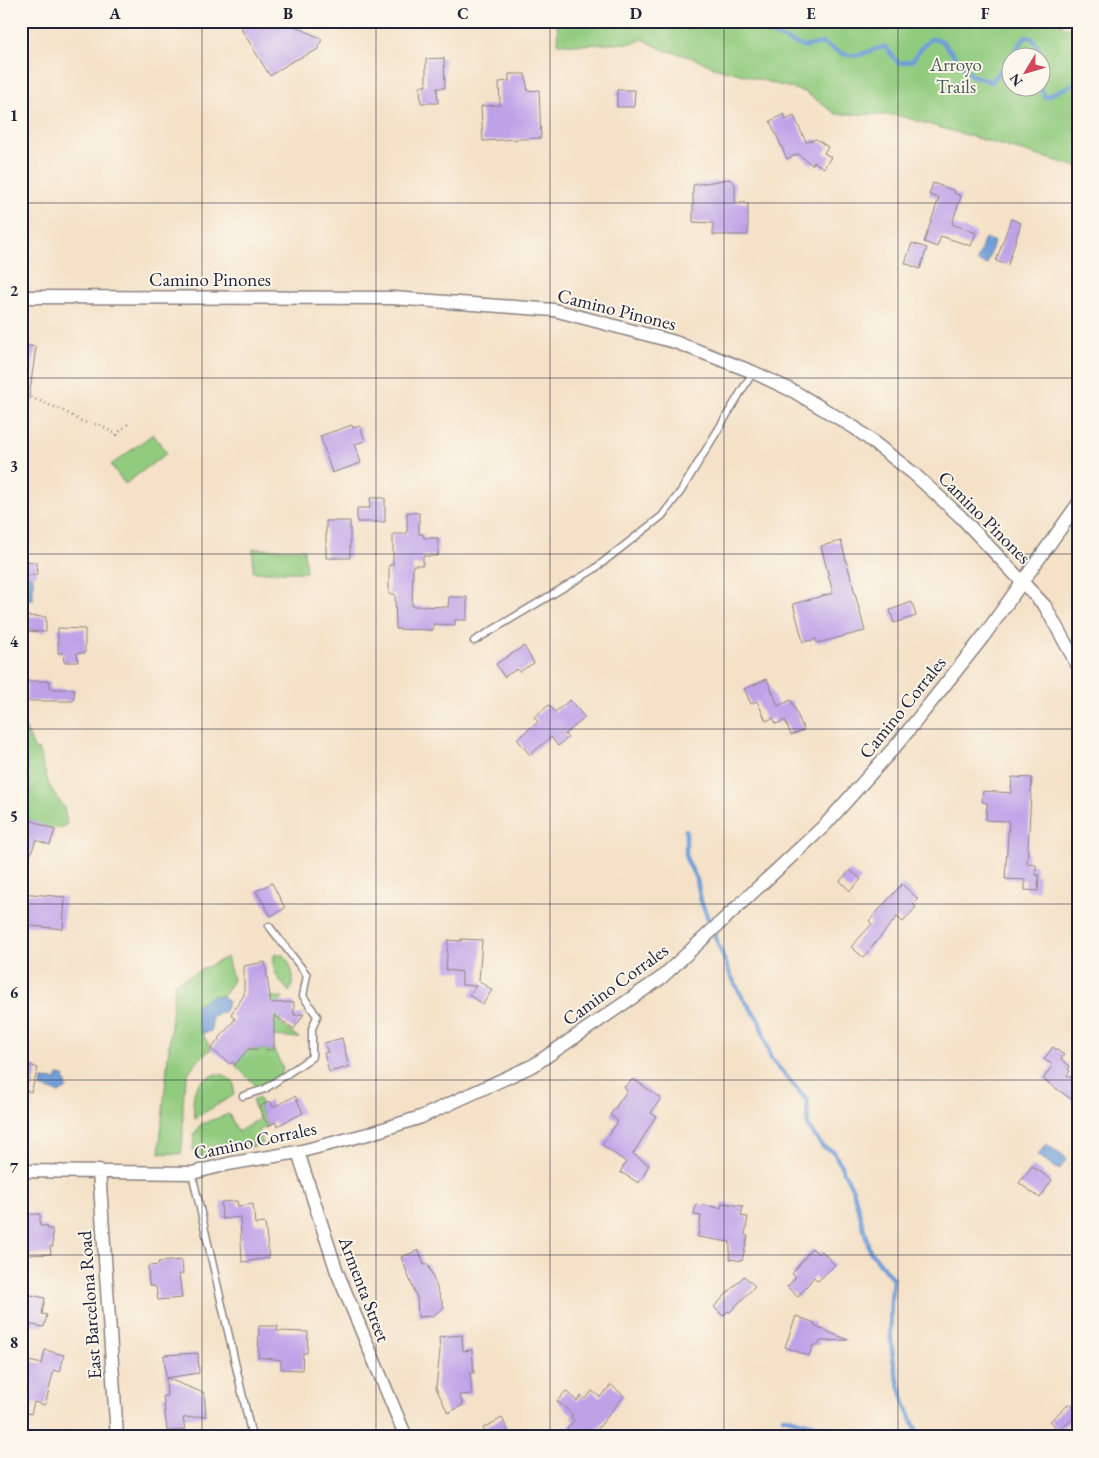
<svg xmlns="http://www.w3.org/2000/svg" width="1099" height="1458" font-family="'EB Garamond',serif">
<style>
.green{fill:#91cb7e;stroke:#5a765c;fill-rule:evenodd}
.water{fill:#6f9ed8;stroke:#48608a}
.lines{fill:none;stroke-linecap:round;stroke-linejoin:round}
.stream{stroke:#6f9ed8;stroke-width:4.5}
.building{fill:#bea2e8}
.lane-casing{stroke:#8b8281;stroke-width:9}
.street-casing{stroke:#8b8281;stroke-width:15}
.path{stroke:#8b8281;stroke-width:2.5;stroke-dasharray:1 4;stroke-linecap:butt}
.lane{stroke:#fff;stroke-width:6}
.street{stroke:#fff;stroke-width:12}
.grid{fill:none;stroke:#22223b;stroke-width:1;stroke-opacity:0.55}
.labels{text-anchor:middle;stroke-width:4;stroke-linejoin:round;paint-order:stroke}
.park-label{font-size:19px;fill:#495d52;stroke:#fbf7ec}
.street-label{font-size:19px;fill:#22223b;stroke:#fbf7ec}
.neatline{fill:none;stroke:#22223b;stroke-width:2}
.grid-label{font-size:16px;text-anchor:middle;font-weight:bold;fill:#22223b}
</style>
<rect width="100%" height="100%" fill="#fbf7ec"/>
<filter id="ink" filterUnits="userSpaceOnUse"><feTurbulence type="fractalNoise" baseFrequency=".02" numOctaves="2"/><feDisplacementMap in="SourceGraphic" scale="10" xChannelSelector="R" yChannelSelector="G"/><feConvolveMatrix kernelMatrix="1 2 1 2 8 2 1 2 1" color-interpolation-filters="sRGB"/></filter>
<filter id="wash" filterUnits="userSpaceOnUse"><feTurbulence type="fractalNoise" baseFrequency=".0096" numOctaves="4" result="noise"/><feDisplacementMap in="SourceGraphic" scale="20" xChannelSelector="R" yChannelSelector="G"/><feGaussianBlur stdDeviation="1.12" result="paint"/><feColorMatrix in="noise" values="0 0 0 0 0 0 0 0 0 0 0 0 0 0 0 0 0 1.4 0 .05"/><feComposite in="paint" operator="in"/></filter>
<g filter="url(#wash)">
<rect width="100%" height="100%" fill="#f4e1c7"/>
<path class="green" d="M557 21H1059L1064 27 1078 30V167L896 115 836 114 805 92 714 67 693 58 661 49 643 39 634 43 576 45 558 43ZM1012 58H1042V88H1012Z
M153 434 167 453 125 484 111 465Z
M253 549H304L306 572H253Z
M25 727 35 750 38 749 49 785 64 808 67 824C53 835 38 823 24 817L21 822V728Z
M275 953 285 956C292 968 297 980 289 992 279 980 269 969 275 953Z
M227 957 233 980 223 996H212L199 1027 211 1049C204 1055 196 1061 191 1069 178 1088 186 1132 181 1154L159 1153 175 983Z
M264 997H284L279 1003 280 1023 299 1038 274 1036Z
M247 1049 274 1050 283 1069 281 1075 257 1087 235 1065Z
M216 1074 224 1075 234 1083V1095L195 1118C191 1096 192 1082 216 1074Z
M258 1097 262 1105 259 1107 268 1126 258 1131 263 1144 203 1158 193 1151 194 1134 201 1124 229 1114 238 1132 259 1119 252 1100Z"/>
<path class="water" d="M985 238 994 241 987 265 977 261Z
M23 576H33V600H23Z
M212 996H223L228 1002 225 1011 212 1016 211 1031 203 1033 199 1027 195 1006Z
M58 1075 64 1076 67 1088 59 1093 41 1087 42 1079 56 1080Z
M1046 1144 1067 1159 1059 1170 1038 1155Z"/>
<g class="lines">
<path class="stream" d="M749 21 769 33 804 47 822 43C833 49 846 58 859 55 869 52 875 48 886 47L898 63 912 61 921 48 931 39 941 40 971 75 992 82 1026 36 1033 39 1038 46 1037 58
M1040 88 1045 97 1078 82
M686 830V858L697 880 701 901 730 974 741 995 759 1020 771 1059 807 1100 808 1127 823 1147 834 1152 853 1190 870 1251 893 1279C886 1340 892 1378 918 1434
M783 1417 863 1437
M883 1437 918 1434 926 1437"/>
</g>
<g id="blocks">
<path class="building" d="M250 21H285L322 39 317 50 291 62 270 76 240 27Z
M444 58 445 88H437L438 103H421L420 86H426V59Z
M509 74H525L528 91 539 90 541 138 483 141 481 106 500 105 499 82 509 81Z
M617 90H635L634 107H617Z
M784 114 786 120 794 116 806 142 816 139 828 147 824 153 831 157 824 168 814 162 812 165 798 154 787 159 770 121Z
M729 179 735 184V202L748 203V235H713V223L693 222V185Z
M933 183 955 191 954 193 961 196 952 224 976 233 971 246 941 236 937 247 924 242 939 198 929 195Z
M1011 219 1021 223 1008 265 996 261Z
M912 243 927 248 920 269 905 263Z
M21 345 36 347 28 404 21 403Z
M352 425 353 428 360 426 365 441 355 444 361 463 332 473 320 436Z
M370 498H385V522H357V508H370Z
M407 512 419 513V534H423L424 538H438V556H423V565H413L412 606 448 607 449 597H467V620H455V625L433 624V630L396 629 395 594H389V565H393V534H407Z
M326 521H350V558H326Z
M841 541 865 631 817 643 816 639 803 642 793 604 833 593 821 546Z
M21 561 36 562 37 575H21Z
M912 602 916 616 894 623 890 610Z
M25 616 46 617V632L27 631Z
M58 628 85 629V653H77L78 662H64L63 653H58Z
M524 646 534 663 519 672 517 669 504 677 496 664Z
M767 679 778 706 791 700 804 730 791 735 785 720 776 724 773 718 766 721 757 701 751 704 744 689Z
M26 681H50V689H75L73 701H27Z
M570 700 585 718 565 734 568 738 558 746 551 737 530 755 517 739 538 722 534 717 549 705 555 712Z
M1012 777 1032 778 1027 864 1036 865V875H1039L1038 891 1025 890V880L1005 879 1009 821 986 820 987 803 982 802 983 791 1011 793Z
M21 816 55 830 50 845 36 840 30 856 21 853Z
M850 870 861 879 850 891 840 881Z
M272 883 285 908 271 916 256 891Z
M902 884 918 899 913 904 916 907 903 922 897 917 863 957 851 947 872 924 869 921Z
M21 893 65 897 63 929 21 925Z
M461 939 482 940 479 981 492 990 483 1004 469 995 476 986 462 985V972L446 970 448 940 461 941Z
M265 962 271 1003 294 1002V1015L304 1014 294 1029 274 1015V1050L248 1049 235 1065 232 1062 230 1064 211 1049 235 1019 231 1014 244 995V966Z
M342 1038 349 1067 329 1072 324 1053 328 1052 324 1043Z
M1053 1047 1064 1055 1061 1059 1070 1066 1068 1069 1070 1071 1067 1075 1078 1082V1104L1043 1079 1053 1065 1044 1059Z
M21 1062 38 1068 31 1092 21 1089Z
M633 1079 661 1098 651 1113 656 1116 633 1154 649 1165 639 1183 620 1172 626 1162 602 1145 618 1121 610 1115 627 1091 624 1087Z
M295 1096 303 1113 277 1126 275 1122 268 1126 259 1107 270 1101 273 1107Z
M1032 1166 1052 1180 1040 1198 1019 1183Z
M237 1201 238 1206 253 1204 255 1224 265 1223 269 1258 242 1262 240 1217 222 1219 221 1202Z
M722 1203 743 1206 741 1216 748 1217 745 1235 748 1236 742 1261 730 1259V1242L698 1237 701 1216 694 1215 696 1204 721 1208Z
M25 1214H40V1226H47L48 1229H52L53 1247 50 1246 51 1254 25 1255Z
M812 1248 819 1254 822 1251 835 1265 818 1281 814 1277 798 1297 787 1287 796 1277 792 1274Z
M419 1250 424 1265 428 1264 444 1307 433 1316 418 1317 417 1298 401 1257Z
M182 1260 183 1274H179L182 1298 158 1300 156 1287 149 1285 148 1266 159 1265 158 1262Z
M744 1276 755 1286 730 1312 728 1311 723 1316 714 1307Z
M21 1293 45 1298 42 1314 47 1315 44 1327 21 1323Z
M796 1316 815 1323 814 1326 848 1340 820 1341 819 1345H813L809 1356 785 1347Z
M259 1326H278L277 1331 308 1332 307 1353H303L302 1370 281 1369V1360L258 1357Z
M462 1335 463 1351 472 1350 474 1373H470L472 1394 459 1395 463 1405 448 1413 436 1388 440 1351 439 1337Z
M45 1350 64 1355 60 1372 54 1370 45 1405 34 1402 31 1414 21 1411V1396L29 1361 42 1364Z
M198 1353 199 1373 166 1378 164 1355Z
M166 1378 204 1393 206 1416 183 1418 185 1430 167 1431 163 1396H167Z
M611 1385 624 1396 592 1436 586 1431 582 1437H560L574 1421 571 1417 573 1415 557 1401 566 1391 577 1401 581 1396 585 1399 592 1391 600 1397Z
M1070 1403 1078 1414 1059 1431 1050 1421Z
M502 1418 511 1437H487L483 1428Z"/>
</g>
</g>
<g filter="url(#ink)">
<use href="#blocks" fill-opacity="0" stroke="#8b8281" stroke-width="1"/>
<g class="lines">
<g class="lane-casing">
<path id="lane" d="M474 641 593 570 662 516 681 491 753 372
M243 1096 265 1089 312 1057V1029L317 1016 303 996 307 975 269 926
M192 1173 252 1437"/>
</g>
<g class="street-casing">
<path id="street" d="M21 297 393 298 554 310 675 342 753 372 795 392 855 428 913 473 961 517 1045 606 1078 666
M298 1152 337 1272 406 1437
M99 1170 117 1437
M21 1171 192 1173 228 1164 298 1152 368 1134 421 1117 534 1065 661 978 825 825 900 741 983 637 1078 504"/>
</g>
<path class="path" d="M21 387H28L27 396 62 410 83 422 100 425 120 437
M116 435 128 424"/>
<use href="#lane" class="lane"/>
<use href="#street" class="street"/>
</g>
</g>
<path class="grid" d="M202 21V1437M376 21V1437M550 21V1437M724 21V1437M898 21V1437M21 203H1078M21 378H1078M21 554H1078M21 729H1078M21 904H1078M21 1080H1078M21 1255H1078"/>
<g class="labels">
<g class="park-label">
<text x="956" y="71">Arroyo<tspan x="956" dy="22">Trails</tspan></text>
</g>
<g class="street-label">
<text x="210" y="286">Camino Pinones</text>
<text transform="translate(617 309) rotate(14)" y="7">Camino Pinones</text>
<text transform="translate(985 517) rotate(45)" y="7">Camino Pinones</text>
<text transform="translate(902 707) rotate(-51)" y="7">Camino Corrales</text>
<text transform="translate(615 984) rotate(-36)" y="7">Camino Corrales</text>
<text transform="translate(255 1140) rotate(-12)" y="7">Camino Corrales</text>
<text transform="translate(365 1289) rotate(69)" y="7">Armenta Street</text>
<text transform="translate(89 1305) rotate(-94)" y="7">East Barcelona Road</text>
</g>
</g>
<rect width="1099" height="1458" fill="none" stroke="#fbf7ec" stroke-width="55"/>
<g transform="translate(1026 72) rotate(232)"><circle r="24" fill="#fbf7ec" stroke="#a4a2a5"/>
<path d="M0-4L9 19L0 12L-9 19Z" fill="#d1495b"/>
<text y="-8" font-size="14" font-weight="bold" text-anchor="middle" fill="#22223b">N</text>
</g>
<rect x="28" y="28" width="1044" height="1402" class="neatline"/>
<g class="grid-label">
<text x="115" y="19">A</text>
<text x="288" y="19">B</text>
<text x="463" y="19">C</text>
<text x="636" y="19">D</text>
<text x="811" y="19">E</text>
<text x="985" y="19">F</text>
<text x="14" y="121">1</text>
<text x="14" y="296">2</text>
<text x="14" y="472">3</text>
<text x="14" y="647">4</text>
<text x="14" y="822">5</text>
<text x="14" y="998">6</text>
<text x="14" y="1173">7</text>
<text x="14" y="1348">8</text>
</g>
</svg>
